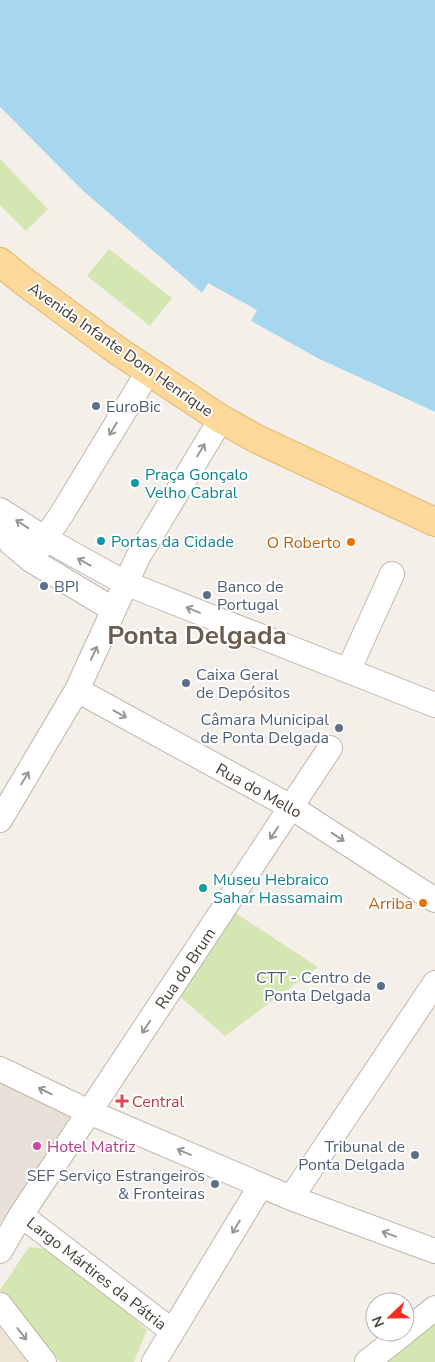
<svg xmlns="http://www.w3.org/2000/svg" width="435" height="1362" font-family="'Nunito Sans',sans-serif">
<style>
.residential{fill:#e8e1d7}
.education{fill:#ede4d3}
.green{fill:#d4e7b3}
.water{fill:#a7d7ef}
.pier{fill:#f4f0e9}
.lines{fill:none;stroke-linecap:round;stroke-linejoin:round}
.minor-casing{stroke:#c0b7ac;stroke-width:26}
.major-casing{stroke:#e2b46a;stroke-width:30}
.minor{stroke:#fff;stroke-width:24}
.major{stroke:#fcd99a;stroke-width:28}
.oneway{stroke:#9a9691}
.service-dot{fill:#5c6f8a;stroke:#fff;stroke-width:2}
.culture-dot{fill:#0f9aa8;stroke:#fff;stroke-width:2}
.food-dot{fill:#e8710a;stroke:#fff;stroke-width:2}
.health-dot{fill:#e0444e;stroke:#fff;stroke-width:2}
.hotel-dot{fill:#d1479c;stroke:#fff;stroke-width:2}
.labels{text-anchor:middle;stroke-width:4;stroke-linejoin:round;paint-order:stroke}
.street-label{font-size:16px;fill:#484037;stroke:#fff}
.service-label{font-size:16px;fill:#4e5e75;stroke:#fff;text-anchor:start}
.culture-label{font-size:16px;fill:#0d838f;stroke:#fff;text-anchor:start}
.food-label{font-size:16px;fill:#c56008;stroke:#fff;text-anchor:end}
.health-label{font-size:16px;fill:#be3a42;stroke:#fff;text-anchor:start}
.hotel-label{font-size:16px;fill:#b23c85;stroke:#fff;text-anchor:start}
.town-label{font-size:26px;font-weight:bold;fill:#6a5d4f;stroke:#fff}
</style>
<rect width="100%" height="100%" fill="#f4f0e9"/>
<path class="residential" d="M0 1082 76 1119 13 1210 0 1223Z"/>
<path class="education" d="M0 1326 10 1339 30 1362H0Z"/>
<path class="green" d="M0 159 48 209 26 231 0 205Z
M109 249 172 298 150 326 87 276Z
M234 912 318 967 225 1036 177 994Z
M29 1247 56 1250 147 1330 134 1362H60L0 1290Z
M435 1319V1362H379Z"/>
<path class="water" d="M0 0H435V412L319 359 251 321 257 310 208 283 202 293 83 191 0 107Z"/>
<path class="pier" d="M0 107 83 191 202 293 200 295 81 193 15 127 0 111Z
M251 321 319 359 435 412V415L318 362 249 323Z"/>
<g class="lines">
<g class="minor-casing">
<path id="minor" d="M0 510 44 538 125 583 435 705
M0 528 11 543 31 560 114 610
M31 560 63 512 148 372
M348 671 392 574
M77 690 291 807 435 900
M0 820 77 690 138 557 221 419
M0 1069 89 1112 291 1198 435 1251
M291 1198 435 983
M21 1215 172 1331
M0 1251 21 1215 330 748
M0 1305 44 1362
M405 1332 435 1308
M154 1362 261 1185
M367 1362 405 1332"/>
</g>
<g class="major-casing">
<path id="major" d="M0 262 22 280 118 351 221 419 257 439 435 522"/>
</g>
<use href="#minor" class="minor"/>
<use href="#major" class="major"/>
</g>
<defs><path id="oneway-shaft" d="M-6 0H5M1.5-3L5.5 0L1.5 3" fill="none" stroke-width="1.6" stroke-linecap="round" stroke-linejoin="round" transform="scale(1.25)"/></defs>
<g class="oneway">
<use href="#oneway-shaft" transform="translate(113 429) rotate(121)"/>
<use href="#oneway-shaft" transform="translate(201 450) rotate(-59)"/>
<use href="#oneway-shaft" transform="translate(22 524) rotate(-147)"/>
<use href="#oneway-shaft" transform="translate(84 562) rotate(-151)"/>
<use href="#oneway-shaft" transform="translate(193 610) rotate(-158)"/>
<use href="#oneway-shaft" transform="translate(94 653) rotate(-65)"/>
<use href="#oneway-shaft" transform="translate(120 714) rotate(29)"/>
<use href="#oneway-shaft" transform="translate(25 778) rotate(-59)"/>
<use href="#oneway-shaft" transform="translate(274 833) rotate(124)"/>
<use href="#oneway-shaft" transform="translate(338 837) rotate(33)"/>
<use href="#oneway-shaft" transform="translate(146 1027) rotate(124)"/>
<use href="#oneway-shaft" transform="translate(45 1091) rotate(-154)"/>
<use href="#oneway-shaft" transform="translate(184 1152) rotate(-157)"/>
<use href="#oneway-shaft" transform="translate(236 1227) rotate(121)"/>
<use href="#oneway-shaft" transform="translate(389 1234) rotate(-160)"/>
<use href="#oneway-shaft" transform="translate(22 1334) rotate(52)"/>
</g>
<g class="service-dot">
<circle cx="96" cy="406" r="5"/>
<circle cx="44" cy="586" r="5"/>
<circle cx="207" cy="595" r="5"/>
<circle cx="186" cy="683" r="5"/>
<circle cx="339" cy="728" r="5"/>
<circle cx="381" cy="986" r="5"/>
<circle cx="415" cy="1155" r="5"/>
<circle cx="215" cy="1184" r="5"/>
</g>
<g class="culture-dot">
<circle cx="135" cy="483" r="5"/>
<circle cx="101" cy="541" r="5"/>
<circle cx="203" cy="888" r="5"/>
</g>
<g class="food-dot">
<circle cx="351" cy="542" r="5"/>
<circle cx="423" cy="903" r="5"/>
</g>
<path class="health-dot" d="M119.5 1093.5h5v5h5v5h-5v5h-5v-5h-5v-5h5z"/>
<circle class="hotel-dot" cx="37" cy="1146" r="5"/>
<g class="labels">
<g class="street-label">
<text transform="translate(121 349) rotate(35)" y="6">Avenida Infante Dom Henrique</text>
<text transform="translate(259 790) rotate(29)" y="6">Rua do Mello</text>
<text transform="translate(185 968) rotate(-56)" y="6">Rua do Brum</text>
<text transform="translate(97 1273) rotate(38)" y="6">Largo Mártires da Pátria</text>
</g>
<g class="service-label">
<text x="106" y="412">EuroBic</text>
<text x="54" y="592">BPI</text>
<text x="217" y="592">Banco de<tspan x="217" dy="18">Portugal</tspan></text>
<text x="196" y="680">Caixa Geral<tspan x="196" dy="18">de Depósitos</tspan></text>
<text x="329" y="725" text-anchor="end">Câmara Municipal<tspan x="329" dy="18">de Ponta Delgada</tspan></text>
<text x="371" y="983" text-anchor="end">CTT - Centro de<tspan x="371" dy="18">Ponta Delgada</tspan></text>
<text x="405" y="1152" text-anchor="end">Tribunal de<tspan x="405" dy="18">Ponta Delgada</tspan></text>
<text x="205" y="1181" text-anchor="end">SEF Serviço Estrangeiros<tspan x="205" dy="18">&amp; Fronteiras</tspan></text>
</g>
<g class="culture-label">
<text x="145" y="480">Praça Gonçalo<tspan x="145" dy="18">Velho Cabral</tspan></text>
<text x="111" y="547">Portas da Cidade</text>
<text x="213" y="885">Museu Hebraico<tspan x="213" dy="18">Sahar Hassamaim</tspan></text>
</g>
<g class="food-label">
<text x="341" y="548">O Roberto</text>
<text x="413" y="909">Arriba</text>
</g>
<g class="health-label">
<text x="132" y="1107">Central</text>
</g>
<g class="hotel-label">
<text x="47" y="1152">Hotel Matriz</text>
</g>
<g class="town-label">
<text x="197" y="644">Ponta Delgada</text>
</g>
</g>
<g transform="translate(390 1317) rotate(248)"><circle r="24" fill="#ffffff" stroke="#b6b3af"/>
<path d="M0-4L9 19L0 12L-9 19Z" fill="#f52e1f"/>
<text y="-8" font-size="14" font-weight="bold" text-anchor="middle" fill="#484037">N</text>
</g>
</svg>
